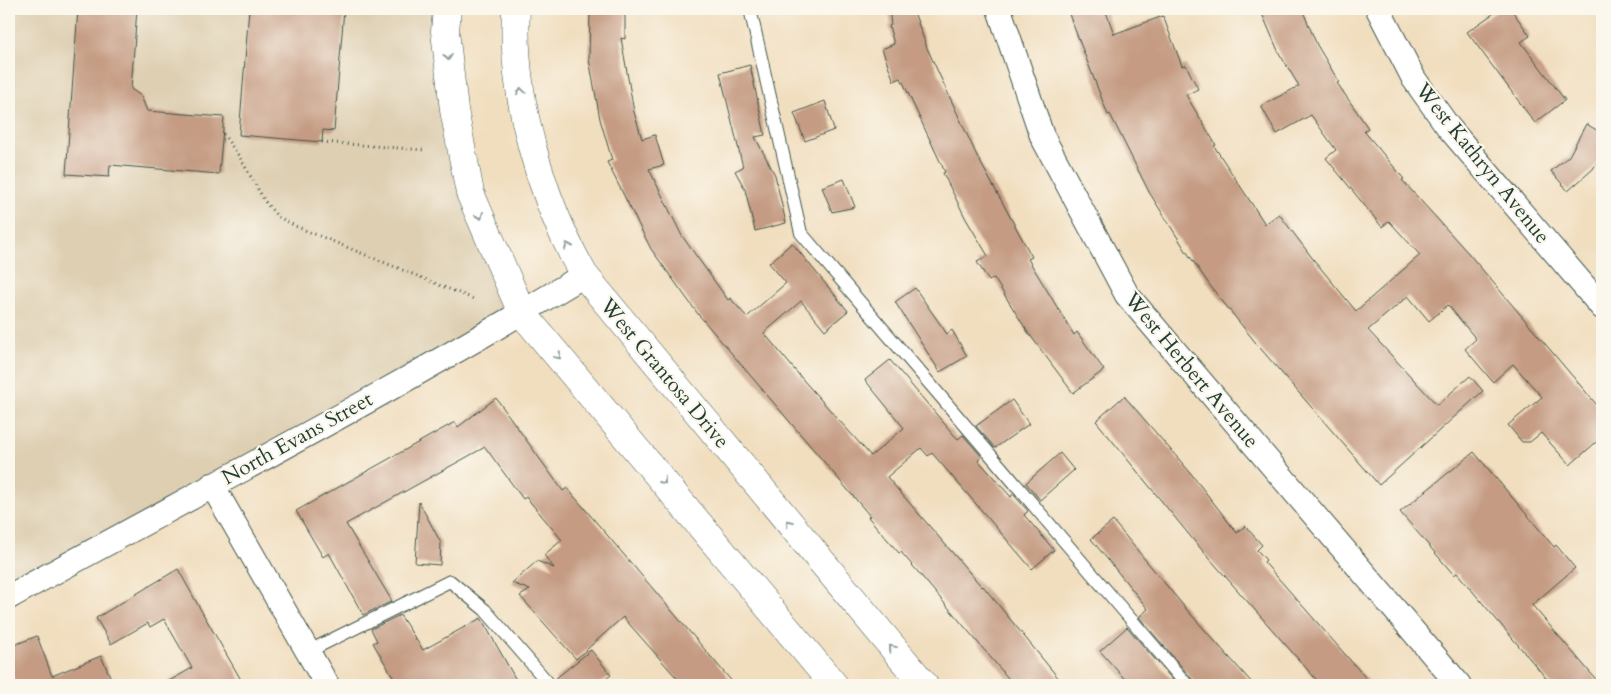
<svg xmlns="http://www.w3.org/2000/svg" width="1611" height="694" font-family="Cardo,serif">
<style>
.built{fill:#decfb2}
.building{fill:#c59b83}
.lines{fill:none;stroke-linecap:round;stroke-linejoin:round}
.service-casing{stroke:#3e5549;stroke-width:14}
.minor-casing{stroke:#3e5549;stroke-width:26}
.tertiary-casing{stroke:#3e5549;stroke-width:29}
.path{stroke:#3e5549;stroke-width:3;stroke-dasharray:1 4;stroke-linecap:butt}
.service{stroke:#fff;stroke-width:12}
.minor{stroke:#fff;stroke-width:24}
.tertiary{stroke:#fff;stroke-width:28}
.oneway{stroke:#8f9e9a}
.labels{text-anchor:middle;stroke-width:4.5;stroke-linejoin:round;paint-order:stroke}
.street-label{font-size:21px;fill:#1f3d34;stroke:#fbf7ec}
</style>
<rect width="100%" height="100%" fill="#fbf7ec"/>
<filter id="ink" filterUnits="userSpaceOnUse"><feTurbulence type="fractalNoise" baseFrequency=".02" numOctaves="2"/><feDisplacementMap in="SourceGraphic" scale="10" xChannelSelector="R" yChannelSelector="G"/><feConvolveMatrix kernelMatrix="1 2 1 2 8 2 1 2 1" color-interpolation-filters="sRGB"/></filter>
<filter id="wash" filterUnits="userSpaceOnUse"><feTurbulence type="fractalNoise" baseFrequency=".0096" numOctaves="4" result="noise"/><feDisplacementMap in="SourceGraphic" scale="20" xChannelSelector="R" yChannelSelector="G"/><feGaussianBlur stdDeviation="1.12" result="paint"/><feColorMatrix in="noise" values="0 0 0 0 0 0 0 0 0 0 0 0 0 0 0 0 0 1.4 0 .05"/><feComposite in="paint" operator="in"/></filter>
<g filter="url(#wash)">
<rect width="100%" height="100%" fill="#f1debf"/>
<path class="built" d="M9 9H447L454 110 522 313 9 597Z"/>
<g id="blocks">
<path class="building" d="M78 9H137L131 89 141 96 147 111 224 117 219 174 110 165 109 177 66 174Z
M249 9H344L334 131 323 130 322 142 239 135Z
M590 9H625V39L621 38 634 112 642 139 655 135 664 165 649 169 682 236 728 300 730 298 747 317 786 283 769 263 792 243 848 311 825 330 801 301 764 333 804 381 871 456 904 428 865 380 890 360 954 435 958 439 963 435 982 457 978 460 1011 497 1013 494 1028 511 1024 515 1054 550 1032 569 932 453 928 456 921 448 887 477 982 587 983 586 1064 685H1014L901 552 899 553 868 517 870 516 698 314 651 249 607 162 612 160 600 119 589 59Z
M889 9H913L927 48 977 156 1032 257 1028 259 1074 335 1077 332 1104 370 1073 393 1027 331 994 278 989 281 977 262 988 256 966 219 943 173 945 172 901 78 894 81 882 49 894 44 889 26 891 25Z
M1067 9H1105L1114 34 1163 16 1182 66 1186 65 1198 89 1186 95 1216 145 1214 146 1265 224 1279 214 1313 259 1356 311 1420 255 1389 221 1382 227 1326 158 1336 150 1311 115 1277 134 1261 106 1299 86 1279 53 1260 9H1302L1317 45 1339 82 1337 83 1368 128 1364 131 1404 179 1402 180 1469 254 1602 411V437L1570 465 1541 433 1530 442H1522L1508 425 1542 397 1513 364 1493 382 1465 349 1476 339 1448 305 1429 321 1408 296 1368 330 1437 405 1470 376 1483 391 1379 485 1260 348 1211 287 1186 251 1149 192 1110 114 1108 115Z
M1500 9H1511L1530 36 1521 42 1565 100 1535 123 1467 32Z
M750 65 765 135 755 137 775 175 786 223 755 231 745 189 735 171 743 167 720 73Z
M825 101 834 130 805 141 794 113Z
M1586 124 1602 133V153L1593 169 1568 191 1551 171 1569 156Z
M844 179 855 207 832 212 822 187Z
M915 288 947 334 952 330 967 356 940 372 895 302Z
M1124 396 1189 471 1237 533 1245 526 1262 545 1257 550 1266 560 1264 562 1372 685H1321L1195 542 1096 421Z
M496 398 563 491 567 488 735 685H683L623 617 576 659 520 596 530 590 512 583 537 561 554 568 544 555 562 540 526 497 523 499 485 447 346 524 392 601 363 615 329 553 323 557 296 511 455 422 458 427Z
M1012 400 1029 424 995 448 976 426Z
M1474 452 1554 547 1556 545 1575 568 1532 605 1601 685H1552L1457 573 1454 575 1400 512Z
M1060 453 1074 470 1040 500 1026 483Z
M419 502 441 543 440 565 415 563Z
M1113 521 1187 610 1254 685H1195L1193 680 1139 617 1148 609 1091 539Z
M178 569 198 605 244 685H162L192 668 164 619 150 627 148 623 111 644 96 618Z
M400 615 423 650 481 618 519 685H398L373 643 377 641 371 629Z
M1127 627 1177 685H1130L1100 651Z
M37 636 52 676 101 656 114 685H16L9 667V647Z
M591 650 611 675 598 685H558L555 679Z"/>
</g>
</g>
<g filter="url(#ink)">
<use href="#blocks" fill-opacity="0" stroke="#3e5549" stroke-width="1"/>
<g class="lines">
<g class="service-casing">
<path id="service" d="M750 9 801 233 1187 685
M307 652 450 581 485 610 550 685"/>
</g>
<g class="minor-casing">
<path id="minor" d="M999 9 1042 136 1127 295 1459 685
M1378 9 1414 79 1449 128 1602 307
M212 485 327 685
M9 597C201 491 396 390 584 275"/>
</g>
<g class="tertiary-casing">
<path id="tertiary" d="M447 9 445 31 454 110 470 193 522 313 834 685
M516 9C511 97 541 199 584 275L924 685"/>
</g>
<path class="path" d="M223 134 239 156 266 203 277 216 295 226 476 300
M322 142 424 150"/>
<use href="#service" class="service"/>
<use href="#minor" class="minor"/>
<use href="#tertiary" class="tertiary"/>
</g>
<defs><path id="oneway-chevron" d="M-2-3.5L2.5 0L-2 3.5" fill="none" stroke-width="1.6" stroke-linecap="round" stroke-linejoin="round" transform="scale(1.25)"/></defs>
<g class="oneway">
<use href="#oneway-chevron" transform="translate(448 57) rotate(84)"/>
<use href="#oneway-chevron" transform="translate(521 91) rotate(-98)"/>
<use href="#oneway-chevron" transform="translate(480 216) rotate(66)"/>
<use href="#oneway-chevron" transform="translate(568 246) rotate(-114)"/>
<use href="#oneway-chevron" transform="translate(558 356) rotate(50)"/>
<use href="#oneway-chevron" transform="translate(663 481) rotate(50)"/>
<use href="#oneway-chevron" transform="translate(789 523) rotate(-130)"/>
<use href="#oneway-chevron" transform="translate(892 648) rotate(-130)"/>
</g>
</g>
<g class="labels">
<g class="street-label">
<text transform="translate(1483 163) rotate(51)" y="7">West Kathryn Avenue</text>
<text transform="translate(1192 370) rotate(50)" y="7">West Herbert Avenue</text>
<text transform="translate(665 373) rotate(50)" y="7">West Grantosa Drive</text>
<text transform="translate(297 438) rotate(-29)" y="7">North Evans Street</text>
</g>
</g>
<rect width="1611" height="694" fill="none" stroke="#fbf7ec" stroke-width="30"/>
</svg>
